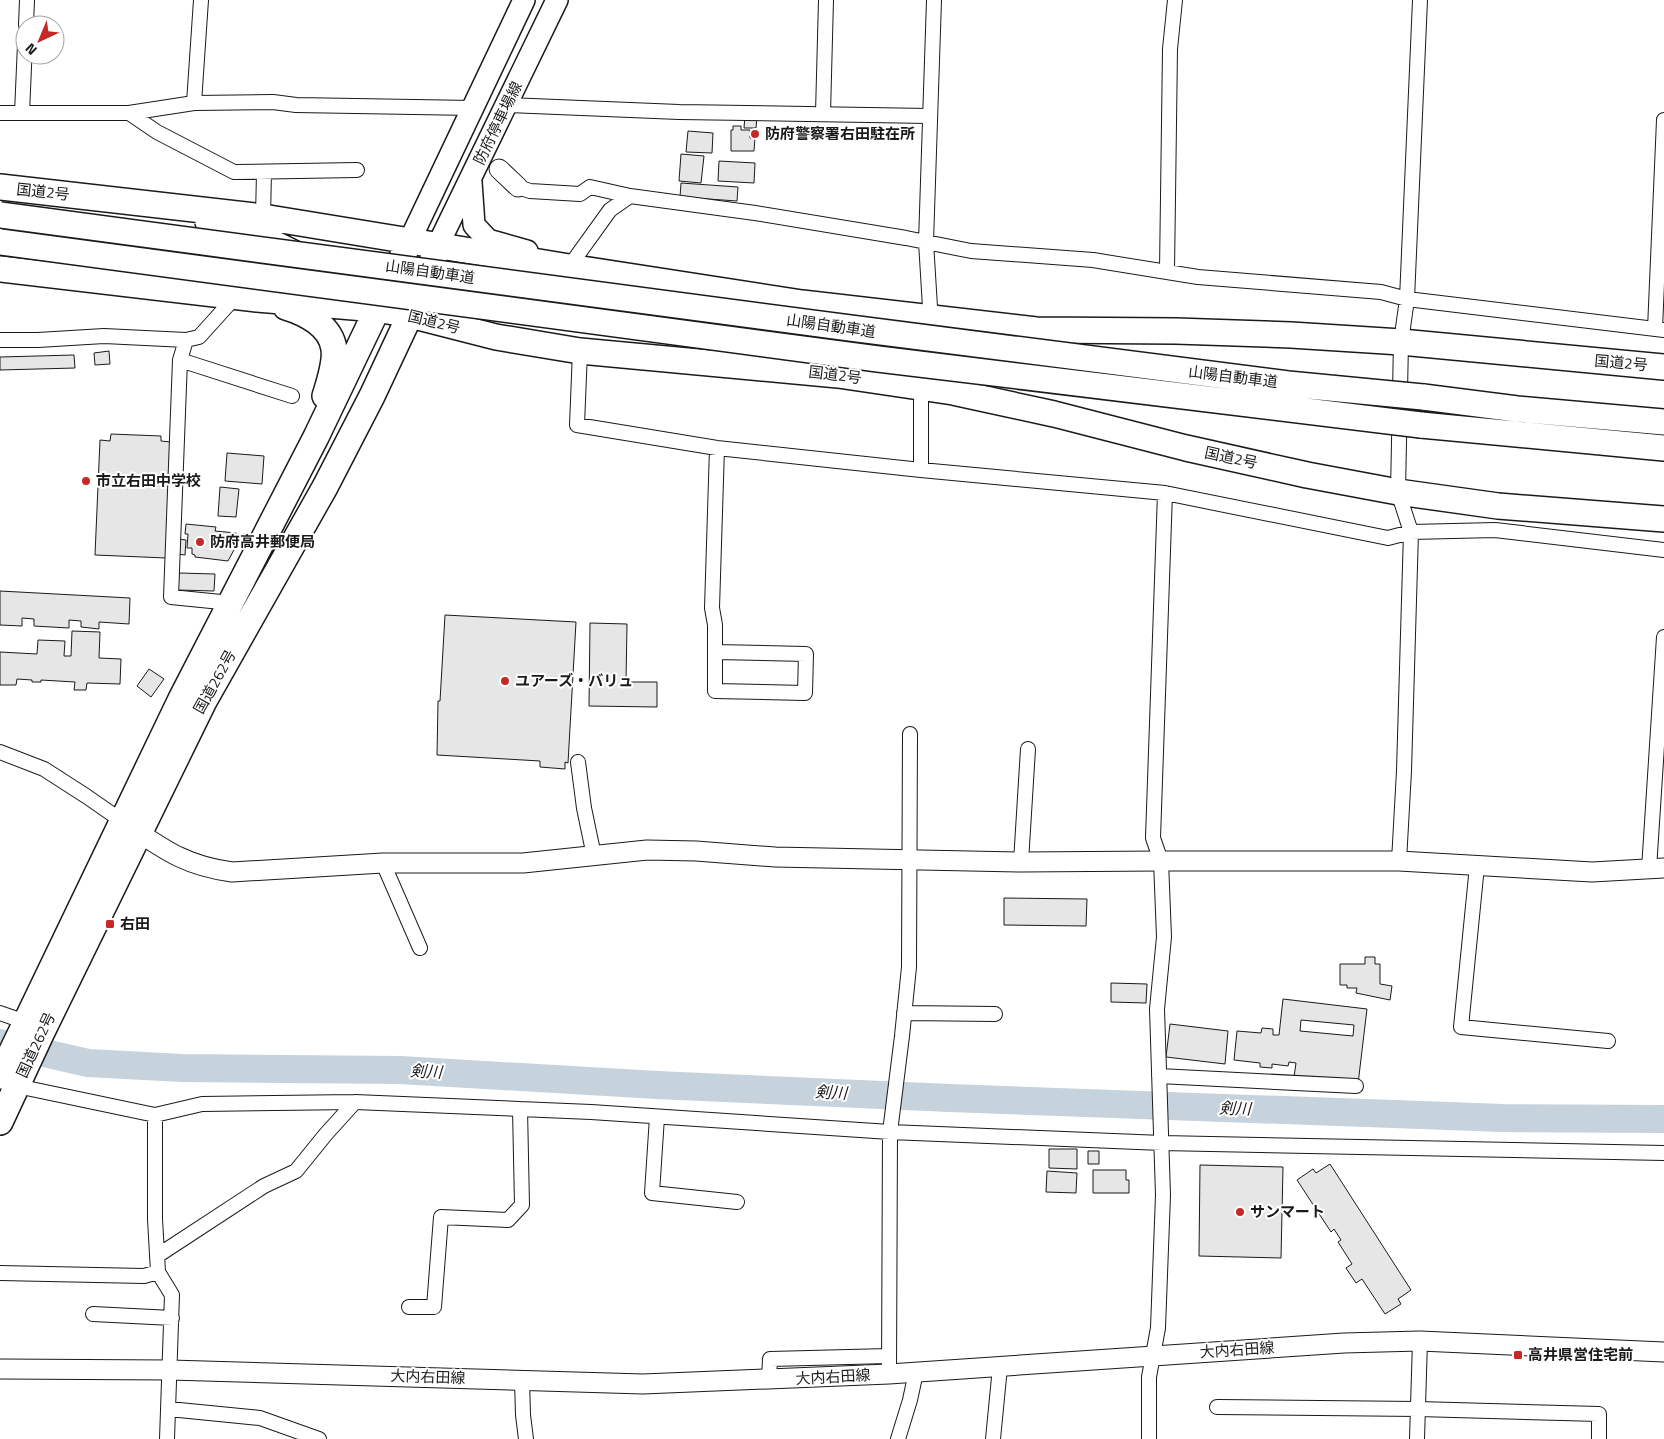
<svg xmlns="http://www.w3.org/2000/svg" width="1664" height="1439" font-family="'Titillium Web','Noto Sans JP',sans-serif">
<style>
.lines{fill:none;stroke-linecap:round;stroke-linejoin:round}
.river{stroke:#c6d2dc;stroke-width:28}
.building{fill:#e6e6e6;stroke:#1a1a1a;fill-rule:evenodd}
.street-casing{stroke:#1a1a1a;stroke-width:16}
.secondary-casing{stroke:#1a1a1a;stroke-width:21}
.primary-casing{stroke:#1a1a1a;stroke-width:24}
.highway-casing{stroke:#1a1a1a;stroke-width:28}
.street{stroke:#fff;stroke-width:14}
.secondary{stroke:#fff;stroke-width:19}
.primary{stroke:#fff;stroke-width:21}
.highway{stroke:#fff;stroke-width:25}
.highway-bridge-casing{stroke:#1a1a1a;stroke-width:28;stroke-linecap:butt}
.highway-bridge{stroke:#fff;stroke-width:25}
.poi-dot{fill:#c62828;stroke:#fff;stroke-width:2}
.labels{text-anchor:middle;stroke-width:4;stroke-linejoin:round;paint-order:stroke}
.street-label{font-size:15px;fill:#1a1a1a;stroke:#fff}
.poi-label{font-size:15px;font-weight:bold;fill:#1a1a1a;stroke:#fff;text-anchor:start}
.water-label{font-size:16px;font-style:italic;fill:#1a1a1a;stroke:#fff}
</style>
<rect width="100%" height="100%" fill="#fff"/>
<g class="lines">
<path class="river" d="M0 1043 88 1063 182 1068 400 1070 657 1085 950 1098 1503 1118 1664 1119"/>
</g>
<path class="building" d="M745 115 757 116 756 128H744Z
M733 126H741V130H750V138H755L754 151H731V130H733Z
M688 131 713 133 712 153 686 152Z
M681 154 704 156 701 183 679 181Z
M719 161 755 163 754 183 718 181Z
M681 183 738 187 737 201 680 197Z
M109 351 110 364 95 365 94 353Z
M74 355 75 368 0 370V357Z
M111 434 161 436V441L171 442 166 558 95 555 100 440 110 441Z
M227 453 264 456 262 484 225 481Z
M220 487 239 489 236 517 218 516Z
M186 524 216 527 215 531 236 533 235 548 228 561 195 557V555L192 554V548H187L188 534H185Z
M178 539 186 540 185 555 177 554Z
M179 573 215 574 214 591 178 590Z
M0 591 130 598 129 624 99 622V629L81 627V621L69 620V628L34 626V619L22 618V626L0 625Z
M445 615 576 622 568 763 565 762V769L540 767V761L437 755 438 701H440Z
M590 623 627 624 626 682H657V707L589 706Z
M72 631 100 632 99 658 121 659 120 684 87 683 86 690H74L75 682 41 680V682H32V680L17 679 16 685H0V652L37 654 38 640 65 641 64 656H71Z
M149 669 164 679 151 697 137 686Z
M1004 898 1087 899 1086 926 1004 925Z
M1365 957H1375V964H1380V984L1392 986 1390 1000 1356 993 1357 988H1347V985H1340V964H1365Z
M1111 983 1147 984 1146 1003 1111 1002Z
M1283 999 1367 1009 1358 1084 1294 1077 1296 1063 1289 1062 1288 1066 1272 1064V1068L1260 1067V1063L1234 1060 1237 1031 1261 1033 1262 1028 1273 1029V1035H1279ZM1301 1020 1354 1025 1353 1036 1300 1031Z
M1170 1024 1228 1031 1225 1064 1166 1057Z
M1049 1149H1077V1169L1049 1168Z
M1088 1151H1099V1164H1088Z
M1330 1164 1411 1290 1398 1299 1401 1304 1385 1314 1362 1279 1356 1283 1346 1268 1352 1264 1338 1242 1341 1240 1334 1229 1331 1232 1297 1180 1313 1169 1316 1173Z
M1200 1165 1283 1167 1281 1258 1199 1256Z
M1093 1170H1126V1180H1129V1193H1093Z
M1047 1171 1077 1173 1076 1193 1046 1192Z"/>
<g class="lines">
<g class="street-casing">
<path id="street" d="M26 25 27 0
M194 103 201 0
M507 105 679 112 929 116
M0 113H129L194 103 273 102 296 105 473 108
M22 113 25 44
M129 113 157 132 234 172 357 170
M823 113 826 0
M518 187 530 191 580 194 590 187 630 196 755 213 906 238 971 251 1093 260 1198 277 1381 292 1407 299 1664 330
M263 217 264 172
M569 267 610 210 630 196
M1167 271 1170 49 1175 0
M930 307 926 242 934 0
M1655 329 1664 120
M0 340H38L104 336 186 340 199 337 237 295
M186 340 180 360 171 597 231 603
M580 351 577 425 717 448 921 470 1165 493 1388 538 1411 532 1495 530 1664 550
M180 360 292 396
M921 470V400
M716 652 806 654 805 693 715 691V625L712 608 717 448
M0 752 44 769 86 796 122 821
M578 762 584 808 594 856
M1399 861 1404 771 1411 532 1398 492 1401 342 1407 299 1420 0
M1021 862 1028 749
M383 863 420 948
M1477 866 1461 1027 1608 1041
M1649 869 1664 637
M0 1013 26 1022
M904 1013 995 1014
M1159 1076 1356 1086
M12 1085 155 1115 202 1104 355 1102 591 1112 890 1132 1162 1143 1664 1153
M155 1115V1219L158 1272 172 1295 167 1439
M657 1117 652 1193 737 1202
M157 1256 264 1186 296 1171 326 1134 355 1102
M0 1273 144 1276 158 1272
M409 1307H434L441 1217 508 1220 522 1205 520 1109
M93 1314 172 1318
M889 1374 890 1132 902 1036 909 967 910 734
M522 1380 523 1415 526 1439
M769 1380 770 1359 888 1356
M1217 1407 1418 1409 1599 1414V1439
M169 1409 260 1418 319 1439
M898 1439 910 1400 916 1372
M993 1439 1000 1367
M1149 1439V1377L1158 1328 1163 1195 1157 1009 1164 937 1161 861 1153 838 1165 493
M1417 1439 1420 1341"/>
</g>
<g class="secondary-casing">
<path id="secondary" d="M499 169 518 187
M129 826C166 851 187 866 232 872L383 863H523L647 850 696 851 775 857 1021 862 1161 861H1399L1592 872 1664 868
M0 1369 170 1370 643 1384 889 1374 1344 1343 1420 1341 1664 1352"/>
</g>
<g class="primary-casing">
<path id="primary" d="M471 182 474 225 488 240 527 251
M410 240 524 0
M438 245 557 0"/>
</g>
<g class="highway-casing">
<path id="highway" d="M0 187 263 217 569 267 802 303 1036 330 1176 331 1291 335 1401 342 1664 367
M208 222 265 239 334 273 362 295
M0 269 257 299 377 309 410 315 496 337 580 351 838 375 953 392 1054 414 1186 448 1307 475 1398 492 1498 506 1664 519
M286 307C306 313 331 326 334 349 336 363 329 383 325 396
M1423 397 1517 409 1664 422
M1421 425 1664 448
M0 1076 181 699 316 437 406 249
M0 1122 41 1034 204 701 325 487 372 396 410 315 436 252"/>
</g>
<use href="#street" class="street"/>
<use href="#secondary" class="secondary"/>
<use href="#primary" class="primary"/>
<use href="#highway" class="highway"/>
<g class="highway-bridge-casing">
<path id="highway-bridge" d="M0 215 850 328 1288 384 1423 397
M0 242 878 359 1421 425"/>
</g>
<use href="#highway-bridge" class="highway-bridge"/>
</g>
<g class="poi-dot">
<circle cx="755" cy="134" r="5"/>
<circle cx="86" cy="481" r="5"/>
<circle cx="200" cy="542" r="5"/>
<circle cx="505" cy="681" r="5"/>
<rect x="105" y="919" width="10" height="10" rx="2.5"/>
<circle cx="1240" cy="1212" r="5"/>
<rect x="1513" y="1350" width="10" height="10" rx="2.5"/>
</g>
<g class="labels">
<g class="street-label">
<text transform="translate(498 123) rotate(-64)" y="5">防府停車場線</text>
<text transform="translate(43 192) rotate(6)" y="5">国道2号</text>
<text transform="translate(430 272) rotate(8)" y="5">山陽自動車道</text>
<text transform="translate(434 322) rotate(14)" y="5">国道2号</text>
<text transform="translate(831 326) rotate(8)" y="5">山陽自動車道</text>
<text transform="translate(1621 363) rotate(5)" y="5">国道2号</text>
<text transform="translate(835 375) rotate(7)" y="5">国道2号</text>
<text transform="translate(1233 377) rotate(7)" y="5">山陽自動車道</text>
<text transform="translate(1231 458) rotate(12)" y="5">国道2号</text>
<text transform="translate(215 682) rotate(-61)" y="5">国道262号</text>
<text transform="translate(36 1045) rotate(-65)" y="5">国道262号</text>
<text transform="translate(1237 1350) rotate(-4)" y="5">大内右田線</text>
<text transform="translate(428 1377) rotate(2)" y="5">大内右田線</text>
<text transform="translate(833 1377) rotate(-3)" y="5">大内右田線</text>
</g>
<g class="poi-label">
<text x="765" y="139">防府警察署右田駐在所</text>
<text x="96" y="486">市立右田中学校</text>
<text x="210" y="547">防府高井郵便局</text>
<text x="515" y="686">ユアーズ・バリュ</text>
<text x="120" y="929">右田</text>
<text x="1250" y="1217">サンマート</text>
<text x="1528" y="1360">高井県営住宅前</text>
</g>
<g class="water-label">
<text transform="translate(426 1071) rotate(3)" y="6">剣川</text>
<text transform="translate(831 1092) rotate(3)" y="6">剣川</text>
<text transform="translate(1235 1108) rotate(2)" y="6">剣川</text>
</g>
</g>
<g transform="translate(40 40) rotate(224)"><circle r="24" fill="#ffffff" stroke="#a3a3a3"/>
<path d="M0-4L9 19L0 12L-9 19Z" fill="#c62828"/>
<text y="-8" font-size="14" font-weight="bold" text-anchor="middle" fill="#1a1a1a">N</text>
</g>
</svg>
